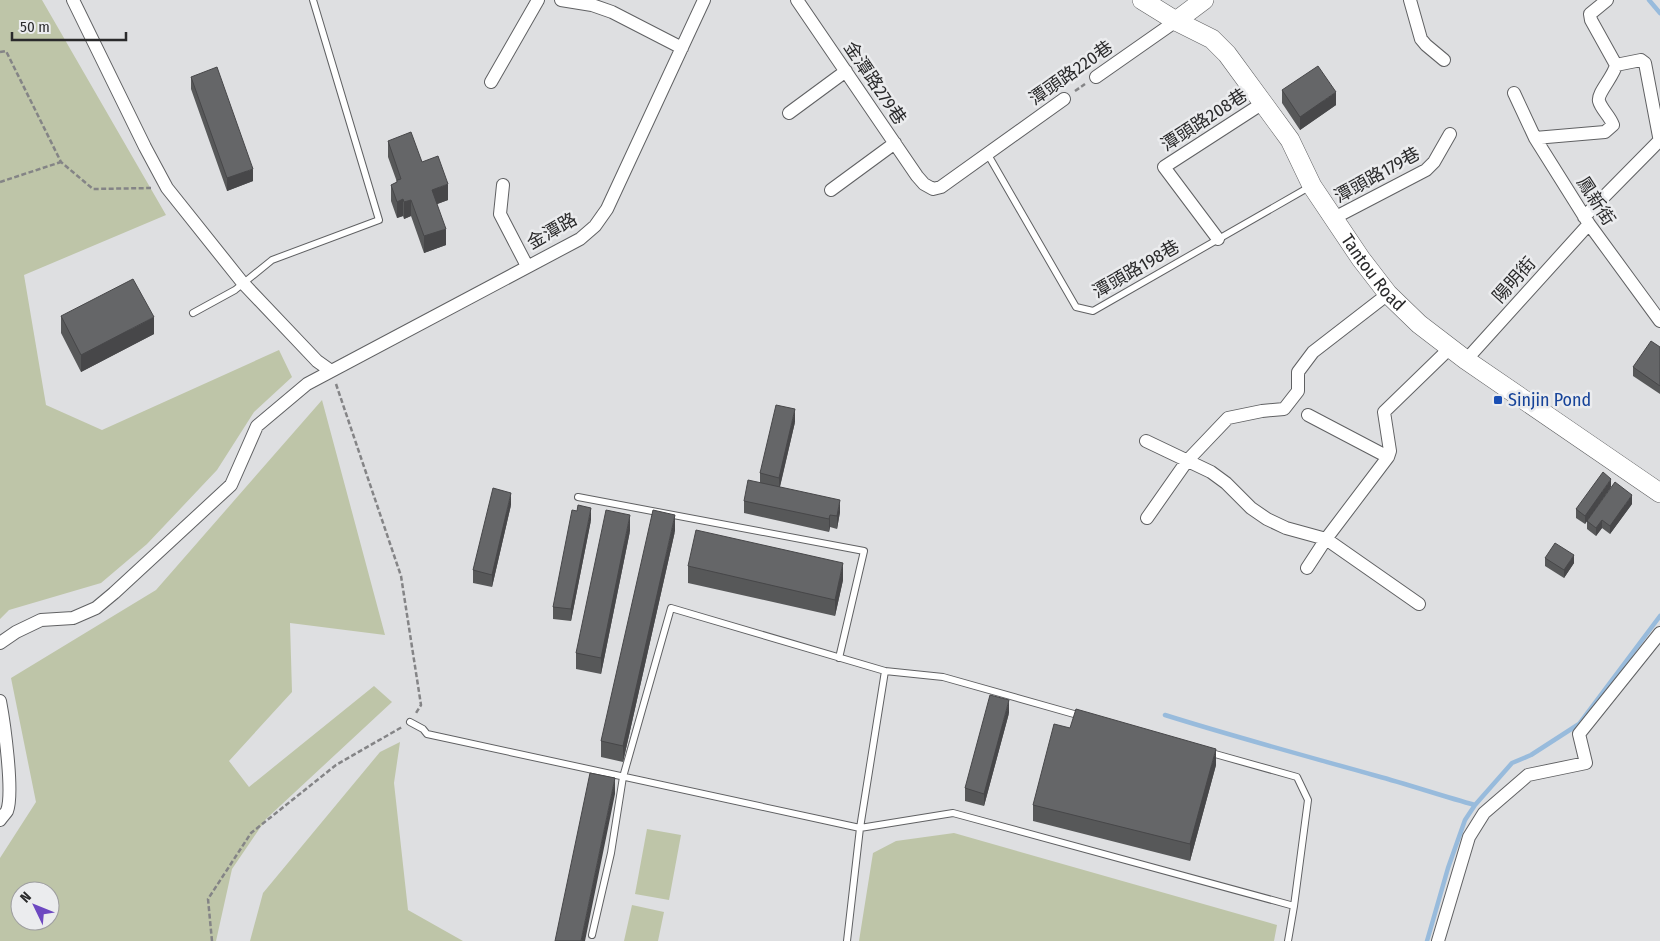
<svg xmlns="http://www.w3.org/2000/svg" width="1660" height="941" font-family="'Fira Sans Condensed','Noto Sans TC',sans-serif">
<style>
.green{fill:#bec5a8;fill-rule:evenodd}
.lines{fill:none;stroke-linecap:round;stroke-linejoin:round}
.stream{stroke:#98bbdc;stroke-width:4.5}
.lane-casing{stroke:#606163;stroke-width:8}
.street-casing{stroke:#606163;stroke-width:14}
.secondary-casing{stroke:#606163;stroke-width:20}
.path{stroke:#848486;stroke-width:2.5;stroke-dasharray:5 2.5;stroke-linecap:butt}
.lane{stroke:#fff;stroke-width:6}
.street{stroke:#fff;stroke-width:12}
.secondary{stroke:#fff;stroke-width:19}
.wall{fill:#575859}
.shaded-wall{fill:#474749}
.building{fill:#656668;stroke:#474749}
.transit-dot{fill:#1a4fb4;stroke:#ebecee;stroke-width:2}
.labels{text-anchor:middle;stroke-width:5;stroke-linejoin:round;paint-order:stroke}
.street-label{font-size:18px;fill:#2a2a2b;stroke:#ebecee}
.transit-label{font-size:18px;fill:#164399;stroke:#ebecee;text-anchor:start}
</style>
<rect width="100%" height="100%" fill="#dedfe1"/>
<path class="green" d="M0 0H42L166 215 24 275 46 405 102 430 279 350 292 377 254 412 217 470 147 544 101 583 9 610 0 619Z
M322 400 385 635 290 623 292 692 229 761 249 787 374 686 392 702 266 819 232 869 216 941H0V858L36 802 11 678 156 590ZM20 891H50V921H20Z
M400 742 394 783 408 910 463 941H250L263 893 380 752Z
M647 829 681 835 669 900 635 894Z
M954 833 1277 925 1274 941H859L873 853 896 841Z
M632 905 664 912 658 941H624Z"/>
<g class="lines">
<path class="stream" d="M1649 0 1660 13
M1165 715C1235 737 1306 756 1377 776 1410 785 1442 796 1475 805
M1427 941 1448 868 1465 820 1475 805 1512 763 1531 755 1579 724 1660 616"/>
<g class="lane-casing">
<path id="lane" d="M987 153 1076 307 1093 311 1311 186
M193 313 235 290 272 260 379 220 313 0
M578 497 864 551 839 658
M885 671 943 677 1081 716
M410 722 423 729 427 734 860 828 953 813 1294 906 1288 941
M1208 752 1297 777 1308 800 1294 906
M592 935 611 853 623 777 671 608 885 671 860 828 847 941"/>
</g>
<g class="street-casing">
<path id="street" d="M73 0 145 147 167 188 242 282 317 361 331 371
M561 0 592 5 612 12 682 48
M797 0 917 176 924 184 933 189 941 187 1064 99
M1410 0 1421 39 1426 45 1444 60
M1616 65 1641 60 1645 63 1660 142
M1096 77 1176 21
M491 82 538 0
M1514 93 1535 138 1589 224 1660 321
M789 113 846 71
M1535 138 1605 132 1613 125C1610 116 1601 109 1599 101 1597 93 1614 76 1616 65L1591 20 1590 14 1607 0
M503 185 500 214 527 266
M831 190 895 143
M1584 217 1660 140
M1334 218 1426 170 1434 162 1450 134
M1218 239 1164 167 1263 103
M1466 360 1589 224
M1308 415 1388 457
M1146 441 1211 472 1226 483 1251 508 1267 519 1286 528 1326 539 1419 604
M1147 518 1187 461 1228 418 1262 411 1284 409 1298 391V372L1313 352 1388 294
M1307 568 1326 539 1388 457 1390 451 1384 412 1450 348
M0 643 16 632 41 620 73 618 96 608 114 593 231 485 257 426 307 384 580 239 595 226 607 209 704 0
M0 701C4 722 14 793 7 811 5 814 2 817 0 820
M1438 941 1469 837 1484 813 1528 775 1586 763 1579 734 1660 633"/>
</g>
<g class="secondary-casing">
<g id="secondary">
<path id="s1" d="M1142 0 1176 21 1212 39 1227 54 1290 140 1312 186 1361 259 1388 294 1419 324 1466 360 1660 493"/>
<path d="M1176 21 1204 0"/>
</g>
</g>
<path class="path" d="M0 52 6 51 61 162 93 189 151 188
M1075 91 1085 84
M0 182 61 162
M336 384 401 576 421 705 416 713
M212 941 208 899 251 833 336 765 402 727"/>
<use href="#lane" class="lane"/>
<use href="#street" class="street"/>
<use href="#secondary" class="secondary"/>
</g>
<path class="wall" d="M191 77 253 181 227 191 191 89Z
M1282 90 1336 105 1300 130 1282 103Z
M388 141 422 162 448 200 437 204 446 245 424 253 411 216 404 219 403 216 397 218 391 201V185L397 182 388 157Z
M61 316 154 334 81 372 61 333Z
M1660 347V394L1633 376V367Z
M795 422 780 487 840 512 837 529 830 527 829 532 744 513V501L760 482V473Z
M1611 487 1585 524 1576 518V509Z
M1632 504 1610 534 1602 528 1596 536 1587 529V521Z
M511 505 492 587 473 583V570Z
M591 520 571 621 553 619V607Z
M630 531 601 674 576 669V653Z
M675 531 623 762 601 757V741Z
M1545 558 1574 563 1564 578 1545 566Z
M688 566 843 580 835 616 688 583Z
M1009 713 984 806 965 801V788Z
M1216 765 1190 861 1033 821V805Z"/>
<path class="shaded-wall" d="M1336 92V105L1300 130V117Z
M253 169V181L227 191V178Z
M448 184V200L432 206V190Z
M403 199V216L397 218V202Z
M411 200V216L404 219V202Z
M446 229V245L424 253V236Z
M154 317V334L81 372V355Z
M795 409V422L779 490V478Z
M1611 479V487L1585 524V516Z
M511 493V505L492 587V575Z
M1632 495V504L1610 534V526Z
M840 500V512L837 529V516Z
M591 508V520L571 621V609Z
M630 515V531L601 674V658Z
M675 515V531L623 762V746Z
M830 515V527L829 532V519Z
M1602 520V528L1596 536V528Z
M1574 555V563L1564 578V570Z
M843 563V580L835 616V600Z
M1009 700V713L984 806V794Z
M1216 749V765L1190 861V844Z
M615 778V794L585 941H581Z"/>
<path class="building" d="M1318 66 1336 92 1300 117 1282 90Z
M217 67 253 169 227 178 191 77Z
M411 132 422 162 438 156 448 184 432 190 446 229 424 236 411 200 404 202 403 199 397 202 391 185 397 182V180L401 179 388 141Z
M133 279 154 317 81 355 61 316Z
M1651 341 1660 347V386L1633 367Z
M776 405 795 409 779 478 760 473Z
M1603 472 1611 479 1585 516 1576 509Z
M748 480 840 500 837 516 830 515 829 519 744 501Z
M1615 482 1632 495 1610 526 1602 520 1596 528 1587 521Z
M493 488 511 493 492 575 473 570Z
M578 505 591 508 571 609 553 607 572 510 577 511Z
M606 510 630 515 601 658 576 653Z
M653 510 675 515 623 746 601 741Z
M696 530 843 563 835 600 688 566Z
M1555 543 1574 555 1564 570 1545 558Z
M990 695 1009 700 984 794 965 788Z
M1076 709 1216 749 1190 844 1033 805 1054 724 1070 728Z
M590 773 615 778 581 941H555Z"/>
<rect class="transit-dot" x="1493" y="395" width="10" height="10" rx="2.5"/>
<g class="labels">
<g class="street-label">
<text transform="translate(1071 73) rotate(-35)" y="6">潭頭路220巷</text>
<text transform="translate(875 83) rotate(56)" y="6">金潭路279巷</text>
<text transform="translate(1204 120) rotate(-33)" y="6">潭頭路208巷</text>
<text transform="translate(1377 175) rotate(-29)" y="6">潭頭路179巷</text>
<text transform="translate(1596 201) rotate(57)" y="6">鳳新街</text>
<text transform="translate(552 231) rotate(-30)" y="6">金潭路</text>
<text transform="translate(1136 269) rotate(-30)" y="6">潭頭路198巷</text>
<text dy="6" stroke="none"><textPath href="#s1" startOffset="365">Tantou Road</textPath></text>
<text transform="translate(1514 280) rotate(-48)" y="6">陽明街</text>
</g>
<g class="transit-label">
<text x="1508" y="406">Sinjin Pond</text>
</g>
</g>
<g transform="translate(35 906) rotate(313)"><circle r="24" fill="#ebecee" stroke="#9e9ea0"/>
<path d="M0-4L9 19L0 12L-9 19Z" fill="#6d48c1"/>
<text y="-8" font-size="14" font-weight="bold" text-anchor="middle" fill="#2a2a2b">N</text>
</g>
<path d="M12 32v8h114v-8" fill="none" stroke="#2a2a2b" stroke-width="2.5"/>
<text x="20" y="32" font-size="15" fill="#2a2a2b" stroke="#ebecee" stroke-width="4" paint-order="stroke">50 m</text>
</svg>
